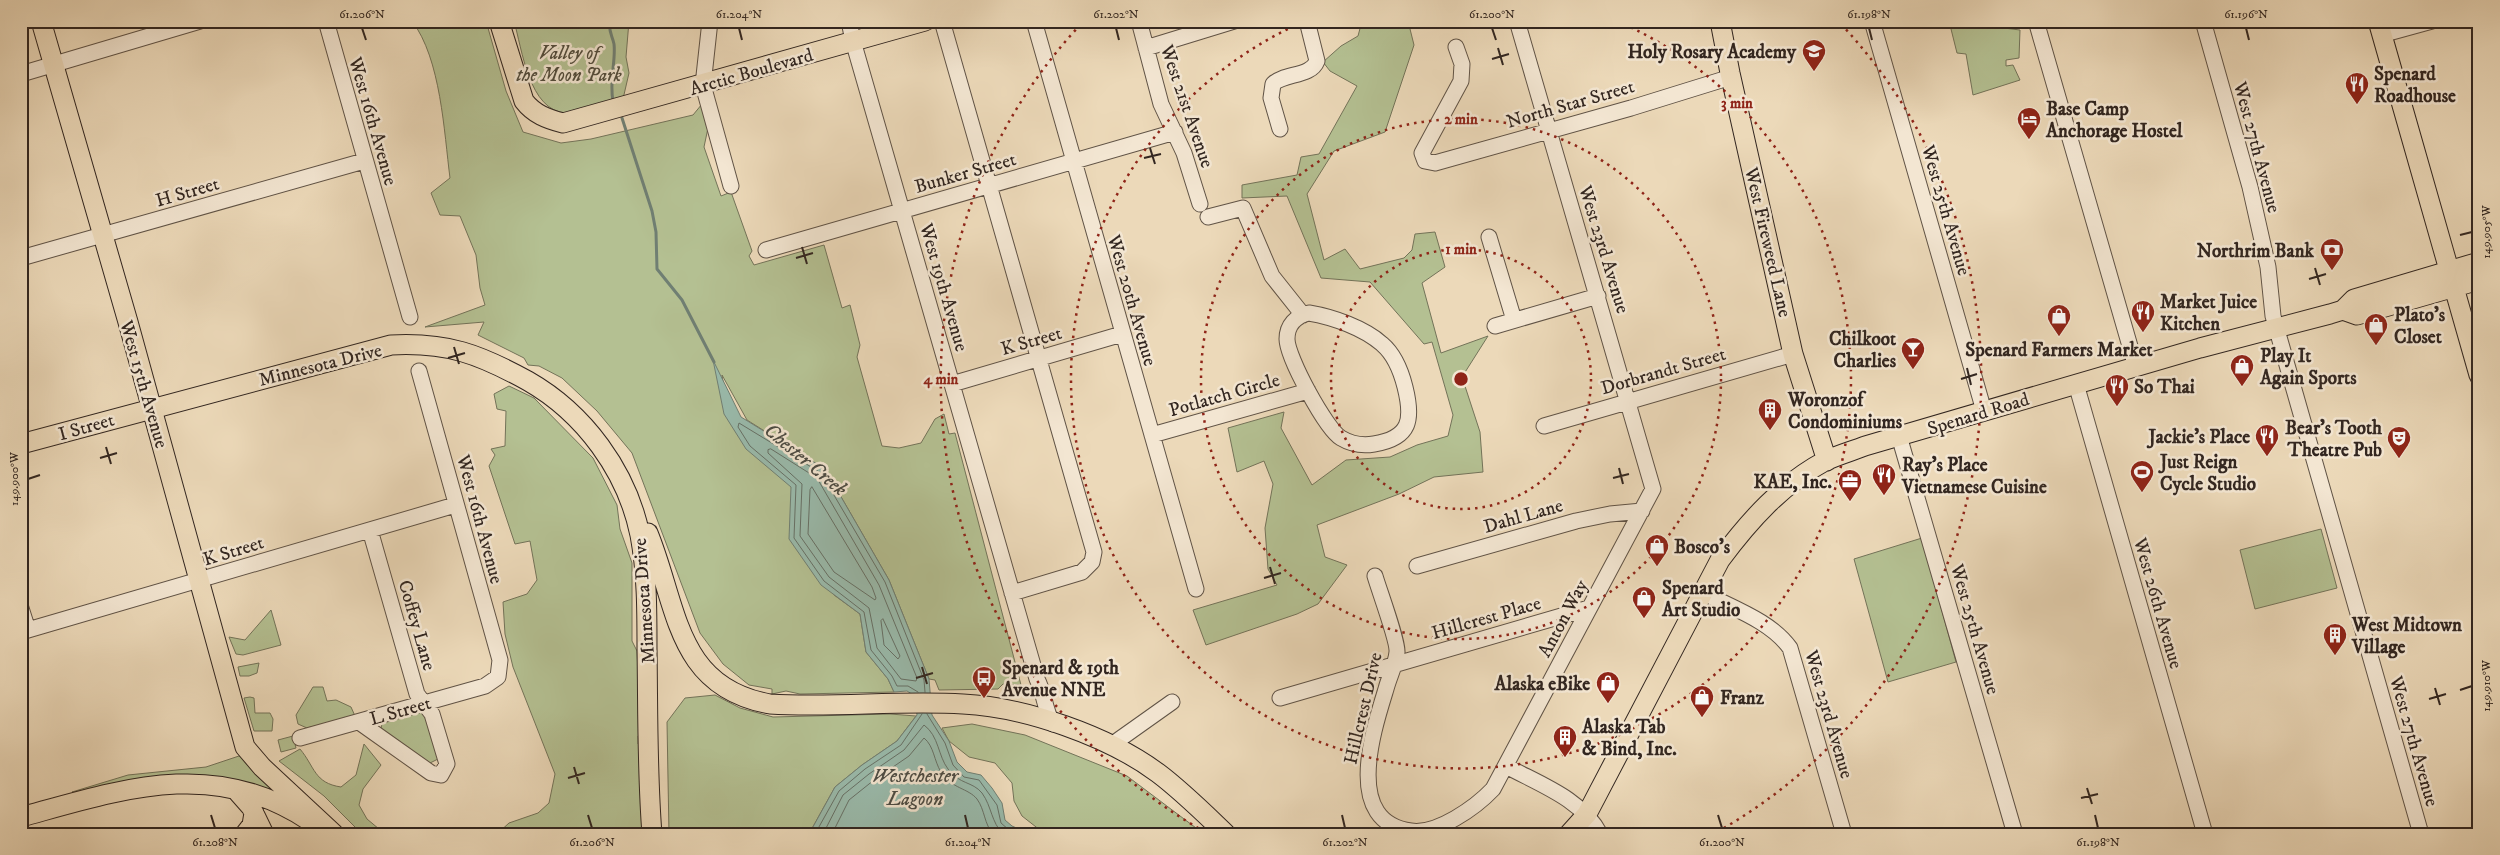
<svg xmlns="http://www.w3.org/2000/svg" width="2500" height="855" font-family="'IM FELL DW Pica',serif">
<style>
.green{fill:#b4c092;stroke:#737359}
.water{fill:#99baab;stroke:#707f73}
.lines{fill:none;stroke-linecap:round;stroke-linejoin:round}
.shore{stroke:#667066;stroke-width:1}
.stream{stroke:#707f73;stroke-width:3}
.minor-casing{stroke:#605346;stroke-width:17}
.major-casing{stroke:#322620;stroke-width:21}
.minor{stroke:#f3e6d2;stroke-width:15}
.major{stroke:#ecd9b9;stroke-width:19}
.ticks{fill:none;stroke:#322620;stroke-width:2}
.ring{fill:none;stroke:#8f2418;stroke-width:2.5;stroke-dasharray:2.5 5}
.labels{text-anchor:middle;stroke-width:5;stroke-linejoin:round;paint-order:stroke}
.poi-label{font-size:19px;font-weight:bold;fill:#322620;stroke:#f3e6d2;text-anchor:start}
.park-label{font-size:19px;font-style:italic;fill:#524c3c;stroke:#f3e6d2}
.street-label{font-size:19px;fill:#322620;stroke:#f3e6d2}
.water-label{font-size:20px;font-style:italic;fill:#4c4b43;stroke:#f3e6d2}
.centre{fill:#8f2418;stroke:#f3e6d2;stroke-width:2.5}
.ring-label{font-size:15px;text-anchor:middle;font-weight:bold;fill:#8f2418;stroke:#f3e6d2;stroke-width:5;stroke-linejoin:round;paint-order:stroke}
.neatline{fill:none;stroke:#322620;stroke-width:2}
.ticks-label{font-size:12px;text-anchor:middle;fill:#322620}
</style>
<rect width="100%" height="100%" fill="#ecd9b9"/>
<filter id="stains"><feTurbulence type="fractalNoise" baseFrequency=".004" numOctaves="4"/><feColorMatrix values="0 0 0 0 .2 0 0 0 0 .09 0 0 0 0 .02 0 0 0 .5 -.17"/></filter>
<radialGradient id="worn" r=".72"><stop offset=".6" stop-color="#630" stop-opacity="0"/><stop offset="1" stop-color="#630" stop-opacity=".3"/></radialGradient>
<path class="green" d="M412 21H486L506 91 523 132 561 143 591 139 693 115 702 104 708 128 704 147 721 196 731 192 752 251 749 256 754 265 824 245 842 308 850 305 860 345 857 357 882 446 899 448 921 443 935 419 944 414 949 434 955 433 1021 685 1003 684 998 689 939 690 935 680 929 679 889 580 825 469 747 420 722 375 726 401 800 494 834 595 860 614 866 652 888 679 894 692 800 694 786 691 772 694V689L749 685 723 664 700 633 632 453 597 411 562 378 539 366 528 365 524 358 478 335 484 322 425 327 485 305 480 288 476 255 460 216 440 215 431 193 450 178C444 132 441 59 412 21Z
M514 21H629L626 57 629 73 623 99C607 103 581 114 566 113 529 111 522 49 514 21Z
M1362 21H1408L1414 45 1385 132 1334 151 1307 194 1324 260 1345 249 1360 269 1404 258 1412 250 1415 234 1435 232 1445 267 1422 283 1441 353 1488 336 1462 377 1480 432 1483 472 1434 477 1399 494 1317 525 1325 557 1347 565 1318 604 1297 614 1206 645 1193 610 1277 585 1268 569 1265 528 1273 484 1264 461 1237 472 1228 428 1284 412 1281 428 1312 485 1346 460 1390 457 1417 445 1448 436 1453 415 1432 342 1424 344 1370 282 1321 278 1287 196 1242 198V185L1297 175 1301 157 1319 154 1357 86 1330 71 1323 62 1341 46 1358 36Z
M1949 21H2002L2004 28 2020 30 2019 58 2006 60V66L2013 65 2020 80 1973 95 1966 54 1957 53Z
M509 386 534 398 593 458 617 505 620 529 632 563V641L637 651 641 736H638V744H641L643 834H497L509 823 538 813 549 803 555 774 513 667 505 634 503 602 527 594 537 580 530 541 515 544 489 466 495 455 491 449 505 446 506 411 497 409 494 394Z
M2321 529 2337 588 2255 609 2240 550Z
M1922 538 1956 662 1888 682 1854 559Z
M271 610 281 645 243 655 236 654 229 637 245 640Z
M259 663 257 673 249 676H240L238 667Z
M313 687H323L327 701 336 700 351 707 355 716 307 728 298 724 296 715Z
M715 695 740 708 773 717 890 714 916 716 897 741 862 765 835 787 809 834H669L667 722 685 698Z
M250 697 254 698 255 713H270L273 719 272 731H254L244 698Z
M421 712 426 715 438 759 430 763 381 729 382 723Z
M972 724 1025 735 1127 776 1204 834H1045L1022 816 1014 801 1012 783 995 763 969 757 949 741 942 728Z
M293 736 296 748 281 752 278 740Z
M364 744 381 765 363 789 359 805 367 819 385 834H362L324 796 279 761 300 749C315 767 314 783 341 787L356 775Z
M239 756H245L312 816 242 787 101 788 72 792 128 775 206 767Z"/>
<path class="water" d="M713 360 741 417 825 469 889 580 929 679 932 715 949 741 957 762 967 772 981 775 992 788 1002 803 1005 820 1012 826 1030 834H809L835 787 862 765 897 741 917 715 915 696 907 691 894 692 888 679 866 652 860 614 821 585 789 539 791 487 746 449 724 414Z"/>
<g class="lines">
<path class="shore" d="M771 449 817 478 879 585 917 678 916 681 901 679 877 648 869 608 829 577 800 536 802 484 768 453V450Z
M812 487 872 587 876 598 875 600 834 572 808 534 810 490Z
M883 619 900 656 898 659 884 645 881 621Z
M918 692 908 686H897L892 676 871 650 864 612 824 581 794 538 796 485 750 446 738 427 739 423 821 473 885 582 924 680 925 692
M927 714 945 743 953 765 964 777 979 780 997 805 1001 823 1009 830 1018 834
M815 834 839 791 865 769 901 745 922 714
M823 834 843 795 869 774 904 750 924 725C939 736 938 756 948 769 960 785 972 781 982 793 992 807 991 822 1003 834
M832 834 849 800 874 780 909 756 924 738C934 746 934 761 941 772 952 789 968 788 977 799 985 810 984 824 993 834"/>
<path class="stream" d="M610 21C608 31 612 35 614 44 616 61 609 80 613 101
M622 118 652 211 656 232 657 269 682 300 714 362"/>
<g class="minor-casing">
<path id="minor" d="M326 21 410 317
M710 21 703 85 731 186
M849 21 853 41 1037 679C1045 694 1044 709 1053 724
M942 21 1094 552 1092 562 1082 572 1012 593
M1034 21 1196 589
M1139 21 1161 104 1184 153 1200 204
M1872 21 1984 411
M2036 21 2136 367
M2203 21 2250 187 2268 267 2273 316 2421 834
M2381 35 2432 21
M1456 47 1462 64 1461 81 1422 153 1425 161 1435 163 1631 108 1731 77
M1146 48 1234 21
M21 74 200 21
M1280 129 1271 98 1273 84C1284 73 1311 77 1317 61L1307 21
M1208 217 1243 208 1272 276 1303 315
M1489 237 1514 320
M766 250 1175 132
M21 258 364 161
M1309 313C1333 317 1364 328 1382 344 1395 355 1401 371 1405 387 1413 419 1411 438 1374 444 1362 446 1351 444 1341 438 1326 429 1287 357 1287 339 1287 325 1296 316 1309 313Z
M1495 326 1598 296
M952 384 1122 334
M2076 384 2205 834
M1544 426 1793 354
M1152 435 1308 391
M1899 436 2015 834
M1417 566 1576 521 1610 514 1642 511
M1375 576C1379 590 1398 641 1397 652 1396 664 1389 677 1386 689 1373 731 1343 822 1411 831 1437 835 1476 807 1493 789L1653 489 1517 21
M1704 593C1732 608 1771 621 1790 648L1844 834
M21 608 28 630
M21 632 455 505
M1280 698 1589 608
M359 722 431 773 441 775 447 764 432 714 417 694 370 530
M300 738 485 686 498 677 500 660 419 371
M1110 746 1172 702
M1506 766C1539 784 1582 799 1600 834"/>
</g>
<g class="major-casing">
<path id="major" d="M41 21 128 322 245 747 262 767 334 834
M499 21 524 101C534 114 547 119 563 123L925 21
M1720 21 1730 73 1793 354 1827 461
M2378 21 2479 375
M2343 310 2357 315 2479 280
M21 444 391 345C447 342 479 354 528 381 584 413 627 471 640 535 647 572 647 611 647 648 648 710 647 772 652 834
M648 533C678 606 675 687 770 704 835 708 899 700 963 704 1025 707 1108 736 1158 773 1182 791 1204 813 1226 834
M236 790 251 807 264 834
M21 817C120 790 213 757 308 820
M245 834 252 825 254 813
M1569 834 1587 814 1720 560C1749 521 1782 484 1825 461 1838 455 1852 451 1865 446L2200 348 2330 314 2343 310 2354 299 2479 262"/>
</g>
<use href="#minor" class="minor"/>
<use href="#major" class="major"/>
</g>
<path class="ticks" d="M362 28 366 40M739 28 742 40M1116 28 1119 40M1492 28 1496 40M1869 28 1872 40M2246 28 2249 40M1498 48 1503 65M1492 59 1509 54M1150 148 1155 164M1144 158 1161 154M2460 235 2472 232M802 247 807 264M796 258 813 253M2315 268 2320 285M2309 279 2326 274M454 347 459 364M448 358 465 353M1967 368 1971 385M1961 379 1977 374M106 447 111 464M100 458 117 453M1619 468 1623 484M1613 478 1629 474M28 479 40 475M1270 567 1275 584M1264 578 1281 573M922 667 927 684M916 678 933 673M2435 688 2440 705M2460 690 2472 686M2429 699 2446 694M574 767 579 784M568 778 585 773M2087 788 2092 804M2081 798 2098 794M211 815 215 828M588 815 592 828M965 815 968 828M1342 815 1345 828M1718 815 1722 828M2095 815 2098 828"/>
<g class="ring">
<circle cx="1461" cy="379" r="130"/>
<circle cx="1461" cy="379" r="260"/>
<path d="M1617 21A390 390 0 1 1 1305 21"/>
<path d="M1205 832A520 520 0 0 1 1081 24M1841 24A520 520 0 0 1 1717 832"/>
</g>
<defs>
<g id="school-pin" transform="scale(1.25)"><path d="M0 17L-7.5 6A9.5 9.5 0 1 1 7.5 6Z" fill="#8f2418" stroke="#f3e6d2"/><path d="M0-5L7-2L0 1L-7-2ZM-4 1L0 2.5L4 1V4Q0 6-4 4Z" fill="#fff"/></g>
<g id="restaurant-pin" transform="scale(1.25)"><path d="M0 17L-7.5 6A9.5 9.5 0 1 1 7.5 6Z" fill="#8f2418" stroke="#f3e6d2"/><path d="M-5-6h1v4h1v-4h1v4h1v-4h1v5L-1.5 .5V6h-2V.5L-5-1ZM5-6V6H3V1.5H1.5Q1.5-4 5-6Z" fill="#fff"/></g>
<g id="hotel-pin" transform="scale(1.25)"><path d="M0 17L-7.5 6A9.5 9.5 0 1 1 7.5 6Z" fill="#8f2418" stroke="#f3e6d2"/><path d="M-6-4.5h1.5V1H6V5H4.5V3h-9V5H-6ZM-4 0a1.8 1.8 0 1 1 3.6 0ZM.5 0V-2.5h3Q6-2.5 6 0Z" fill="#fff"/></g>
<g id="bank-pin" transform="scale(1.25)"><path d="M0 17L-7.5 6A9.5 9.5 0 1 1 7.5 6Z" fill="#8f2418" stroke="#f3e6d2"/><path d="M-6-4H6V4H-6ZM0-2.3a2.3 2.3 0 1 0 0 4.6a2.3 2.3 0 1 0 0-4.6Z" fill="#fff"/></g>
<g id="shop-pin" transform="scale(1.25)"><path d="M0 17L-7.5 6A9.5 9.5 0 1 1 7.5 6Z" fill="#8f2418" stroke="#f3e6d2"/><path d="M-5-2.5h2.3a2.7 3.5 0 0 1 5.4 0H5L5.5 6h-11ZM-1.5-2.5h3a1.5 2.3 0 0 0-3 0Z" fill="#fff"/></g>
<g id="bar-pin" transform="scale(1.25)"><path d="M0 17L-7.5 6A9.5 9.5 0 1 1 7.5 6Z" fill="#8f2418" stroke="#f3e6d2"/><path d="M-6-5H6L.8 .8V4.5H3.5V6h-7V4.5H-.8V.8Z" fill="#fff"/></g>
<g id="building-pin" transform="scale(1.25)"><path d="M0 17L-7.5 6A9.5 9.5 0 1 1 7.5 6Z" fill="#8f2418" stroke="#f3e6d2"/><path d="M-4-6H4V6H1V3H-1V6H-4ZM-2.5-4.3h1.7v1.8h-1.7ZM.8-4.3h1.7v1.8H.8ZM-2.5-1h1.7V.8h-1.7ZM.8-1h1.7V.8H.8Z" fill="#fff"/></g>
<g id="theatre-pin" transform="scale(1.25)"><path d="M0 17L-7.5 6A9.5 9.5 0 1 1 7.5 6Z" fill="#8f2418" stroke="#f3e6d2"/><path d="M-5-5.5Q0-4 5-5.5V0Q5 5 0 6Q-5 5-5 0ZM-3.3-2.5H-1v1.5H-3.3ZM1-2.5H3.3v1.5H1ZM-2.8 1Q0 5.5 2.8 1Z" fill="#fff"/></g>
<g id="stadium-pin" transform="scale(1.25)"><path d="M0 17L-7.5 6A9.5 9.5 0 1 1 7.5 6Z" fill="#8f2418" stroke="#f3e6d2"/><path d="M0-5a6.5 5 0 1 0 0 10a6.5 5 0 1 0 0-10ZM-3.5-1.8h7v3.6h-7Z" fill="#fff"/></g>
<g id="office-pin" transform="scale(1.25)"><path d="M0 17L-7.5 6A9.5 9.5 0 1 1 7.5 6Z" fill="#8f2418" stroke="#f3e6d2"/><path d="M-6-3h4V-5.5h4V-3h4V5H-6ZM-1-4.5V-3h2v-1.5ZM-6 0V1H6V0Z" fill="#fff"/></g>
<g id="bus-pin" transform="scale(1.25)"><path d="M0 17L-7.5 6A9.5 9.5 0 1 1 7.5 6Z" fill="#8f2418" stroke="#f3e6d2"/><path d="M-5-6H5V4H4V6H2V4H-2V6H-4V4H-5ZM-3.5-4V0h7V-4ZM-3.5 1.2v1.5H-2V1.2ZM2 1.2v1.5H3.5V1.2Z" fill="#fff"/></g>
</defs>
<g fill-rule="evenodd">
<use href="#school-pin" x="1814" y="51"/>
<use href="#restaurant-pin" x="2357" y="84"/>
<use href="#hotel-pin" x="2029" y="119"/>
<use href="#bank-pin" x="2332" y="250"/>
<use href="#restaurant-pin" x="2143" y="312"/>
<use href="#shop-pin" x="2059" y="316"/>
<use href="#shop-pin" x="2376" y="325"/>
<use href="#bar-pin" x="1913" y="349"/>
<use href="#shop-pin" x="2242" y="366"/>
<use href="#restaurant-pin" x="2117" y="386"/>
<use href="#building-pin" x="1770" y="410"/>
<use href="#restaurant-pin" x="2267" y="436"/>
<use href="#theatre-pin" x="2399" y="438"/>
<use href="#stadium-pin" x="2142" y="472"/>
<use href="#restaurant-pin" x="1884" y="475"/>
<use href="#office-pin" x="1850" y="481"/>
<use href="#shop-pin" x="1657" y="546"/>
<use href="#shop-pin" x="1644" y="598"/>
<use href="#building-pin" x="2335" y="635"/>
<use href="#bus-pin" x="984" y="678"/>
<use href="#shop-pin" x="1608" y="683"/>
<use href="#shop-pin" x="1702" y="697"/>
<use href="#building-pin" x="1565" y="737"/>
</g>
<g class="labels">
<g class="poi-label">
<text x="1796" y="58" text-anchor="end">Holy Rosary Academy</text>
<text x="2374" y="80">Spenard<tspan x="2374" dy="22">Roadhouse</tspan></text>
<text x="2046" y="115">Base Camp<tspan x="2046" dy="22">Anchorage Hostel</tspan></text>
<text x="2314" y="257" text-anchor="end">Northrim Bank</text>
<text x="2160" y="308">Market Juice<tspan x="2160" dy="22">Kitchen</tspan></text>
<text x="2394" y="321">Plato's<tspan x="2394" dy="22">Closet</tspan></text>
<text x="1896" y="345" text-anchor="end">Chilkoot<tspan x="1896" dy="22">Charlies</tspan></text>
<text x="2059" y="356" text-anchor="middle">Spenard Farmers Market</text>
<text x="2260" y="362">Play It<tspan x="2260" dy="22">Again Sports</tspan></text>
<text x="2134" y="393">So Thai</text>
<text x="1788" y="406">Woronzof<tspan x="1788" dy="22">Condominiums</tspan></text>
<text x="2382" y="434" text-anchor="end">Bear's Tooth<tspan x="2382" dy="22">Theatre Pub</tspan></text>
<text x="2250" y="443" text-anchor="end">Jackie's Place</text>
<text x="2160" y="468">Just Reign<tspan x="2160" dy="22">Cycle Studio</tspan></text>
<text x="1902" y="471">Ray's Place<tspan x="1902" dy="22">Vietnamese Cuisine</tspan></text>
<text x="1832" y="488" text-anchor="end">KAE, Inc.</text>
<text x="1674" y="553">Bosco's</text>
<text x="1662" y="594">Spenard<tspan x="1662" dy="22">Art Studio</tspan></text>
<text x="2352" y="631">West Midtown<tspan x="2352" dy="22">Village</tspan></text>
<text x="1002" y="674">Spenard &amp; 19th<tspan x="1002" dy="22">Avenue NNE</tspan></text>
<text x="1590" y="690" text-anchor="end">Alaska eBike</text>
<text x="1720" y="704">Franz</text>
<text x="1582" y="733">Alaska Tab<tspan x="1582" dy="22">&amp; Bind, Inc.</tspan></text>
</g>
<g class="park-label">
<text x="569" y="59">Valley of<tspan x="569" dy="22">the Moon Park</tspan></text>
</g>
<g class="street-label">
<text transform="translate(751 71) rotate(-16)" y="7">Arctic Boulevard</text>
<text transform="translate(1570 103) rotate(-16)" y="7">North Star Street</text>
<text transform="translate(1188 106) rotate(71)" y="7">West 21st Avenue</text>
<text transform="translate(374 121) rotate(74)" y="7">West 16th Avenue</text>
<text transform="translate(2258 147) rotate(75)" y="7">West 27th Avenue</text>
<text transform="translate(965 172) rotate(-16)" y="7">Bunker Street</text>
<text transform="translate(187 191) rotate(-16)" y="7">H Street</text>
<text transform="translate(1947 210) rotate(74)" y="7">West 25th Avenue</text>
<text transform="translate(1769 242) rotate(77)" y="7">West Fireweed Lane</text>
<text transform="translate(1605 249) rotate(73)" y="7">West 23rd Avenue</text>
<text transform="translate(945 287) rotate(74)" y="7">West 19th Avenue</text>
<text transform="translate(1133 300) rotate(74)" y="7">West 20th Avenue</text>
<text transform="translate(1031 340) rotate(-16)" y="7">K Street</text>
<text transform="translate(320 364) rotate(-14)" y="7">Minnesota Drive</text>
<text transform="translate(1663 370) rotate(-16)" y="7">Dorbrandt Street</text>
<text transform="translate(145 384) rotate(74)" y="7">West 15th Avenue</text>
<text transform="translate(1224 394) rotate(-16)" y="7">Potlatch Circle</text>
<text transform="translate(1978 413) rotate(-17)" y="7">Spenard Road</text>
<text transform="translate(86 426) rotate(-16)" y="7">I Street</text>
<text transform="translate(1523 515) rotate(-16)" y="7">Dahl Lane</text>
<text transform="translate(481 519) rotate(75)" y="7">West 16th Avenue</text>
<text transform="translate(233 550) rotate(-17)" y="7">K Street</text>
<text transform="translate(643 601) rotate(-94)" y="7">Minnesota Drive</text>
<text transform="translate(2159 603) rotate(74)" y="7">West 26th Avenue</text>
<text transform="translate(1486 617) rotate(-16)" y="7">Hillcrest Place</text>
<text transform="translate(1562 618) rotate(-62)" y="7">Anton Way</text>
<text transform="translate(418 625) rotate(74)" y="7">Coffey Lane</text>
<text transform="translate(1976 629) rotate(74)" y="7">West 25th Avenue</text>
<text transform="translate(1362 708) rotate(-77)" y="7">Hillcrest Drive</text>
<text transform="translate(400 710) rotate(-16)" y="7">L Street</text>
<text transform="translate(1830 714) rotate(74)" y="7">West 23rd Avenue</text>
<text transform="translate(2415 741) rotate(74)" y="7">West 27th Avenue</text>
</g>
<g class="water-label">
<text transform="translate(806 459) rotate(40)" y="7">Chester Creek</text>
<text x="915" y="782">Westchester<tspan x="915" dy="23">Lagoon</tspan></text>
</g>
</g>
<circle cx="1461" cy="379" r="8" class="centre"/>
<g class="ring-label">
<text x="1737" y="108">3 min</text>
<text x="1461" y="124">2 min</text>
<text x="1461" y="254">1 min</text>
<text x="941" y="384">4 min</text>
</g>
<rect width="2500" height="855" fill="none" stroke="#ecd9b9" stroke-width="55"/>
<rect x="28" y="28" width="2444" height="800" class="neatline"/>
<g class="ticks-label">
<text x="362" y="18">61.206°N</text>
<text x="739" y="18">61.204°N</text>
<text x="1116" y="18">61.202°N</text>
<text x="1492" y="18">61.200°N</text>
<text x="1869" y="18">61.198°N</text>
<text x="2246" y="18">61.196°N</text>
<text transform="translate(2486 232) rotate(-90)" y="4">149.905°W</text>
<text transform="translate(14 479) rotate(-90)" y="4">149.900°W</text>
<text transform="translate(2486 686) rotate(-90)" y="4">149.910°W</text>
<text x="215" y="846">61.208°N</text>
<text x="592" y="846">61.206°N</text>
<text x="968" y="846">61.204°N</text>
<text x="1345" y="846">61.202°N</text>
<text x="1722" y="846">61.200°N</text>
<text x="2098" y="846">61.198°N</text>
</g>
<rect width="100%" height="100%" filter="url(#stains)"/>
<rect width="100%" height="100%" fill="url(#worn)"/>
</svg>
